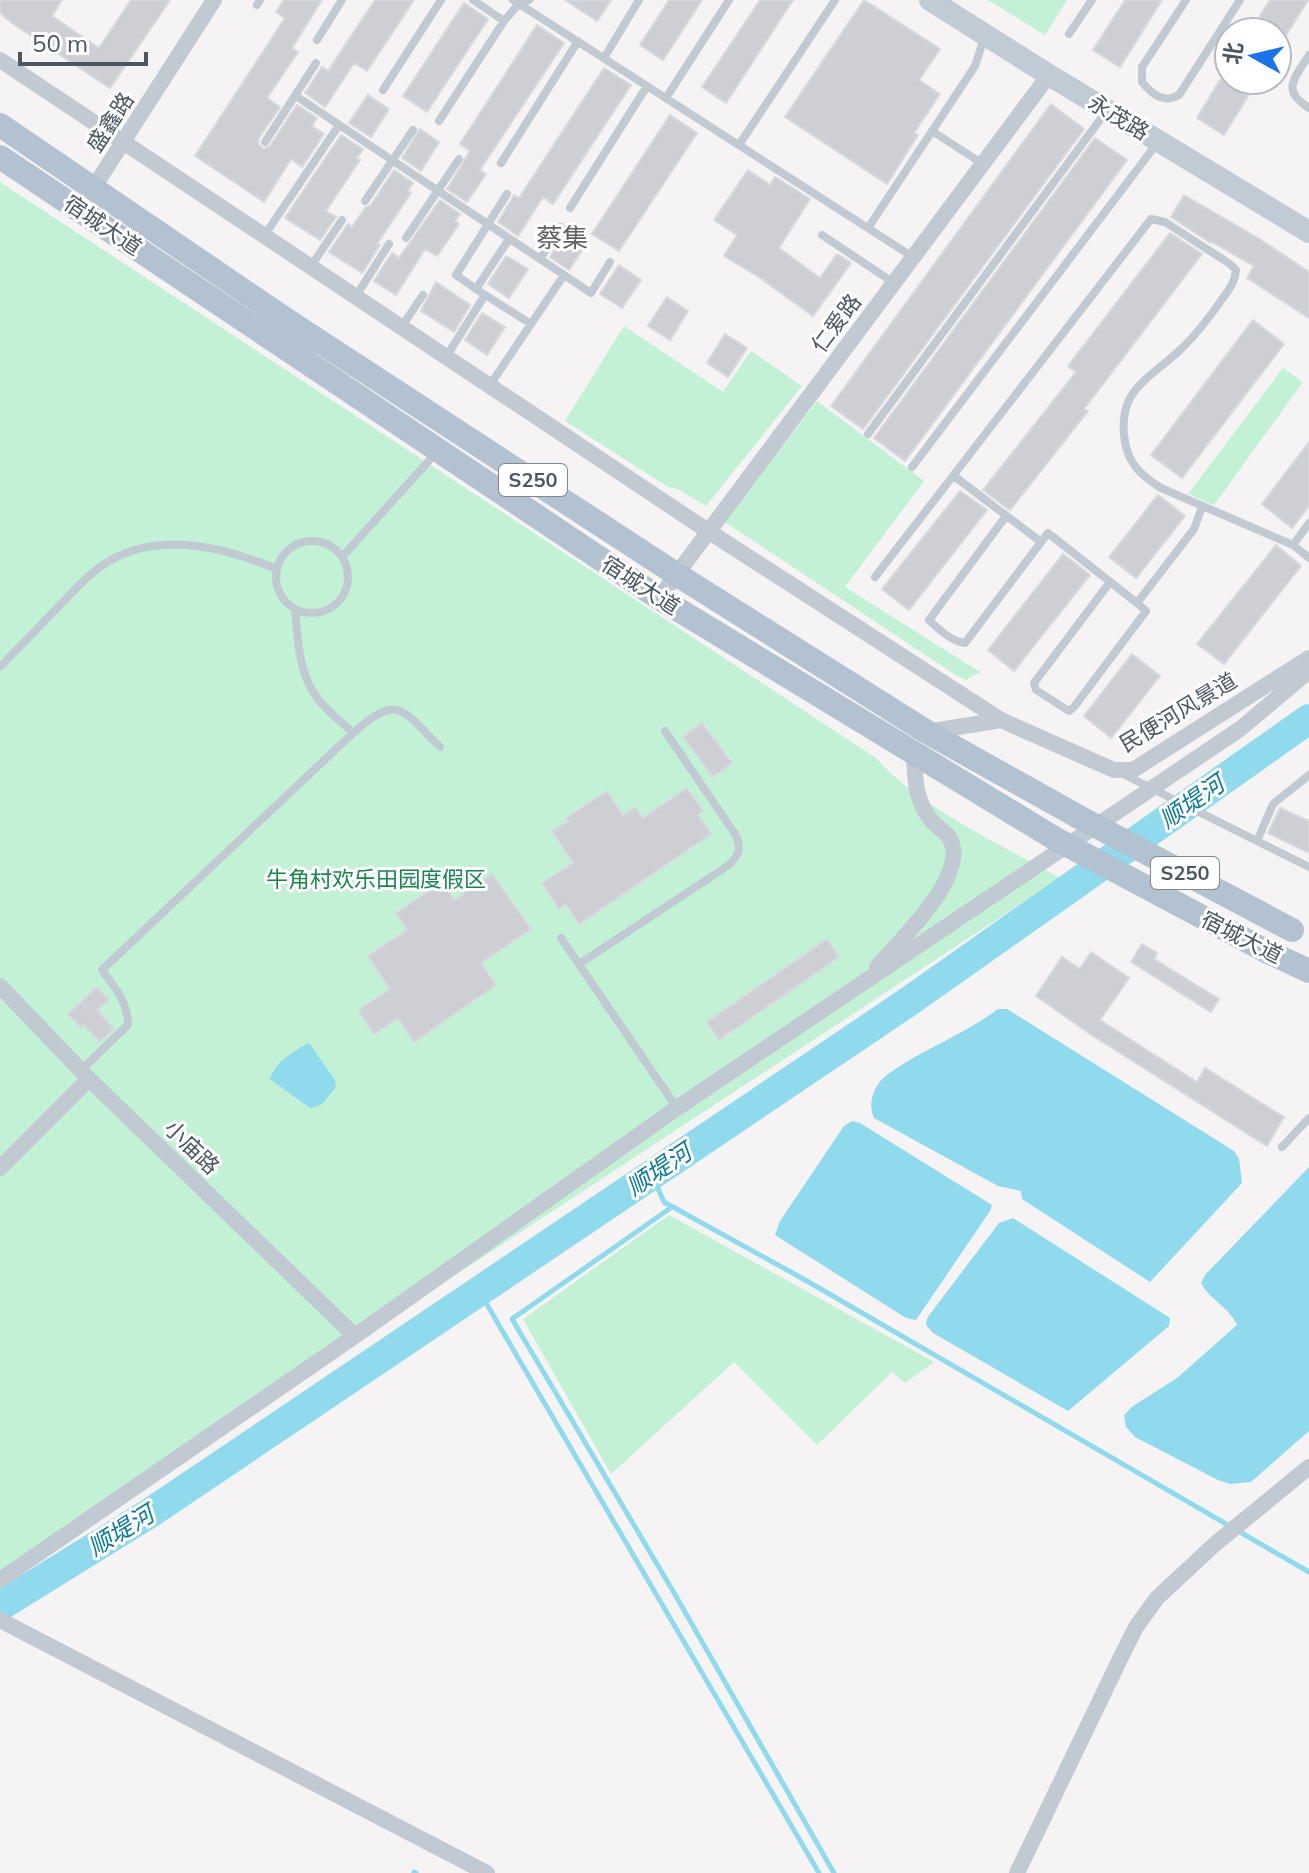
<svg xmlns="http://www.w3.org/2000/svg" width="1309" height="1873" font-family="Mulish,'Noto Sans SC',sans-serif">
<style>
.green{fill:#c3f1d5}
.water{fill:#90daee}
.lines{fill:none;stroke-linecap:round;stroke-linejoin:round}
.stream{stroke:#90daee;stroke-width:5}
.river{stroke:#90daee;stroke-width:30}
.building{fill:#cdcfd5;stroke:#d7d9de;stroke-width:2}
.lane{stroke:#c1cad2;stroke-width:8}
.street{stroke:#c1cad2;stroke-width:16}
.secondary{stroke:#c1cbd6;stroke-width:22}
.primary{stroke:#b3c2d1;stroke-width:24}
.primary-bridge{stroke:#b3c2d1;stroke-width:24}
.labels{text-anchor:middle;stroke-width:6;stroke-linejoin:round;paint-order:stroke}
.shield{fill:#fff;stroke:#808990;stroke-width:2}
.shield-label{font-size:20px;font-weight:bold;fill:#4a5661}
.street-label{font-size:22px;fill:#4a5661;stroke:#fff}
.park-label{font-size:22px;fill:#17864f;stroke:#fff}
.water-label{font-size:24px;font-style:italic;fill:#0c7c9b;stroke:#fff}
.quarter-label{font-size:26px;fill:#5f6368;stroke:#fff}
</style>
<rect width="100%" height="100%" fill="#f5f3f3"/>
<path class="green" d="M988 0H1067L1045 35Z
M0 182 876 758C919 807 1002 845 1060 878L0 1574Z
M624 326 723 392 751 351 802 386 706 506 678 489 668 487 565 421Z
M1283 368 1303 382 1214 505 1188 494Z
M817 401 924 481 845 587 980 672 966 680 954 674 725 522Z
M669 1215 934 1362 905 1383 892 1372 817 1445 734 1362 611 1474 523 1319Z"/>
<path class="water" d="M998 1009H1007L1234 1151 1239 1159 1242 1183 1150 1282 1022 1199 1021 1191 998 1186 874 1118C867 1103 874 1084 888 1074 922 1049 964 1035 998 1009Z
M309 1043 335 1080 336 1087 321 1105 310 1108 270 1079C274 1063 295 1050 309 1043Z
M852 1121 860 1123 992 1205 990 1211 916 1320 906 1318 775 1235 780 1221 844 1126Z
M1309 1167V1431L1251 1482 1230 1484 1218 1480 1135 1437 1126 1427 1124 1415 1133 1406 1177 1378 1237 1325C1229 1307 1210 1300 1201 1283L1205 1275Z
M1013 1218 1170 1318 1169 1326 1068 1411 933 1333 926 1325 927 1318 999 1223Z"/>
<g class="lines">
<path class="stream" d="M652 1175 664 1202 807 1281 1309 1572
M672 1207 512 1319 673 1591 834 1873
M479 1291 819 1873
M414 1872 416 1873"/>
<path class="river" d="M0 1606 150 1513 908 1002 1309 719"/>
</g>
<path class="building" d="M0 0H62L52 16 99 48 131 0H170L110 88 12 23 0 13Z
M284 0H322L292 48 298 52 267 98 280 107 259 138 258 144 264 149 270 146 297 105 317 118 312 126 324 134 302 167 291 159 264 202 195 156 285 18 276 12Z
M375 0H414L367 71 354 63 325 107 305 93 322 67 328 71Z
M565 0H611L597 21Z
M669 0H702L663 60 640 45Z
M760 0H793L726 103 702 87Z
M864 0 940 49 919 80 940 94 914 133 918 135 887 184 785 117Z
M1125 0H1162L1120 67 1093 50Z
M1270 0H1308L1277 50V32H1250Z
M464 3 488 19 427 112 403 96Z
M537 25 564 43 480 170 486 174 467 202 447 189 470 151 460 144Z
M604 68 631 85 553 204 543 197 518 236 498 222 514 195 519 198Z
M1220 80H1258L1224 135 1197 118Z
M368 95 389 109 371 137 349 123Z
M1051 104 1084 129 863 429 831 406Z
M670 115 697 133 619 251 592 234Z
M420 129 439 142 421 171 402 158Z
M341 135 363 149 357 158 360 160 326 211 336 217 320 240 285 218Z
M1095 138 1127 160 905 461 874 438Z
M394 170 413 183 408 190 411 193 377 244 380 245 362 273 329 252 348 224 352 227 365 208 371 205Z
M748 170 770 185 775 177 810 199 779 248 820 278 837 254 851 263 813 316 759 277 724 256 737 235 714 220Z
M1184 195 1258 238 1309 272V318L1247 278 1254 266 1212 242 1211 243 1171 217Z
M440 200 460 214 455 221 459 224 437 256 425 249 396 295 374 281 392 253 399 258Z
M567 230 587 243 569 270 550 257Z
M1170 233 1202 254 1084 409 1088 411 1010 510 983 490 1076 372 1068 366Z
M506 256 528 269 509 298 488 284Z
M619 265 641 280 622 308 600 294Z
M436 282 470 305 454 332 421 311Z
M667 297 688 311 670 340 648 326Z
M482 313 505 327 487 355 465 340Z
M1253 320 1284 344 1182 478 1151 455Z
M725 334 747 348 728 377 707 363Z
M1309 442V506L1292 528 1262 504Z
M960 491 987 510 909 610 882 589Z
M1158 495 1185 516 1136 578 1109 557Z
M1276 545 1301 566 1224 664 1197 644Z
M1063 554 1090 575 1014 671 988 650Z
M1132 654 1160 676 1111 738 1084 716Z
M702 723 732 763 713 777 683 737Z
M687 788 703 811 698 815 711 834 579 924 566 904 559 909 542 883 573 863 552 831 568 821 566 818 607 791 623 815 635 807 643 818Z
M1280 808 1309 821V853L1268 833Z
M492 874 531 929 481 963 496 985 414 1042 398 1018 374 1034 358 1010 390 989 368 956 407 930 396 913 442 882 454 900Z
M827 939 839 957 719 1040 707 1022Z
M1142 944 1157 953 1154 959 1219 999 1211 1012 1131 962Z
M1091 952 1129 978 1100 1020 1197 1082 1205 1068 1284 1117 1267 1146 1090 1034 1036 996 1062 957 1080 969Z
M97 987 109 1000 97 1010 114 1029 100 1042 83 1024 80 1027 68 1014Z"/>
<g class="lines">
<path class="lane" d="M473 0 504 21
M513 0 913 257
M1186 0 1142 67V82C1152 94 1163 104 1179 95L1240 0
M257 5 260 0
M1069 34 1092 0
M317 40 342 0
M1309 55C1295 78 1280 90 1309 108
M604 58 639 0
M383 90 441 0
M296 96 564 275 490 385
M666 98 729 0
M439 121 504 21 517 6 529 0
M932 131 983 164
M265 142 316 63
M739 145 835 0
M501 163 578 41
M365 201 413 130
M570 208 647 86
M868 228 975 66 984 38
M822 235 894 283
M264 236 339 125
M406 238 459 159
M509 239 476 289 531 324
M540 259 561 227
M311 266 342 220
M564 275 591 293 610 262
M476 289 456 275 507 194
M356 296 389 244
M402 326 423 295
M446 357 485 295
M868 434 1105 113
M912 467 1158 142
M954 476 1041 542 1048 533 1137 603 1194 529 1202 507
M1006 516 929 620C938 629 952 642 965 643L1041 542
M276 577a36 36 0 1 1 72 0a36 36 0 1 1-72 0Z
M1293 545 1309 523
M342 557 435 454
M875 577 1151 219 1165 222 1230 264 1236 270C1235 283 1228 291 1220 302 1208 319 1196 335 1181 349 1149 380 1116 389 1125 442 1129 465 1142 476 1161 488L1293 545 1309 558
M1110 582 1034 683 1036 690 1069 711 1074 707 1146 611 1137 603
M295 609C298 638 298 672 316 696 325 710 341 721 353 733
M0 667C20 646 40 626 60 605 76 589 91 571 111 560 163 531 226 548 277 569
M1123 774 1309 867
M1257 841 1273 804 1309 775
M561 938 677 1108
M579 964 726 867C738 858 743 848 735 834L665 731
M81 1070 128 1025C128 1002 115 988 102 970L353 733C399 693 401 709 440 747
M1282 1147 1309 1118"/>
<path class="street" d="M0 60 708 531 1001 720
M94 187 214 0
M659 598 1049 75
M927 732 1001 720 1114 770H1133L1309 658
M877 967C899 941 972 874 949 837 944 831 936 826 931 820 915 800 915 779 914 755
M0 986 89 1079 355 1336
M0 1168 89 1079
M0 1580 355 1336 677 1108 1240 729 1309 671
M0 1620 487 1873
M1017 1873 1120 1659 1136 1627 1157 1598 1215 1544 1309 1467"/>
<path class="secondary" d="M930 0 1049 75 1309 232"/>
<path class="primary" d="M0 125 288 321 676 574 927 732 1077 816
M0 157 659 598 1054 838
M1266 951 1309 971"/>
<path class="primary-bridge" d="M1077 816 1292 930
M1054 838 1266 951"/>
</g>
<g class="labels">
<g class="shield">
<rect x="499" y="464" width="68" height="32" rx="6"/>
<rect x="1151" y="857" width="68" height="32" rx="6"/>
</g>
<g class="shield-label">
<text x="533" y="487">S250</text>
<text x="1185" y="880">S250</text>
</g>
<g class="street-label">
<text transform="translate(1119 117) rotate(31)" y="8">永茂路</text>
<text transform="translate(110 122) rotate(-57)" y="8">盛鑫路</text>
<text transform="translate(103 225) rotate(34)" y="8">宿城大道</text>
<text transform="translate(836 323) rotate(-53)" y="8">仁爱路</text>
<text transform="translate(641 585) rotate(33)" y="8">宿城大道</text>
<text transform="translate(1178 712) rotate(-31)" y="8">民便河风景道</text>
<text transform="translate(1242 937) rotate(27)" y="8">宿城大道</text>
<text transform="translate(192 1147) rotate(44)" y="8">小庙路</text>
</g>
<g class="park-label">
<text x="376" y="887">牛角村欢乐田园度假区</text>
</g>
<g class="water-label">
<text transform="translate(1192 802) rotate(-35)" y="8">顺堤河</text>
<text transform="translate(659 1170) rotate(-34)" y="8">顺堤河</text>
<text transform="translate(121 1531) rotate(-32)" y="8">顺堤河</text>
</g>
<g class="quarter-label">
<text x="562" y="247">蔡集</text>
</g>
</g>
<g transform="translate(1253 56) rotate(278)"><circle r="38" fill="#ffffff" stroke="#b7bbc0" stroke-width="2"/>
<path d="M0-6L14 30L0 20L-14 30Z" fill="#1a73e8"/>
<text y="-12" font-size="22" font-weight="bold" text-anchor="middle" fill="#4a5661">北</text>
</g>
<path d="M20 52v12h126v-12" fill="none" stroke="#4a5661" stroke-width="4"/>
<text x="32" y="52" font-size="24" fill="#4a5661" stroke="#ffffff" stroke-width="6" paint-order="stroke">50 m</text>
</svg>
